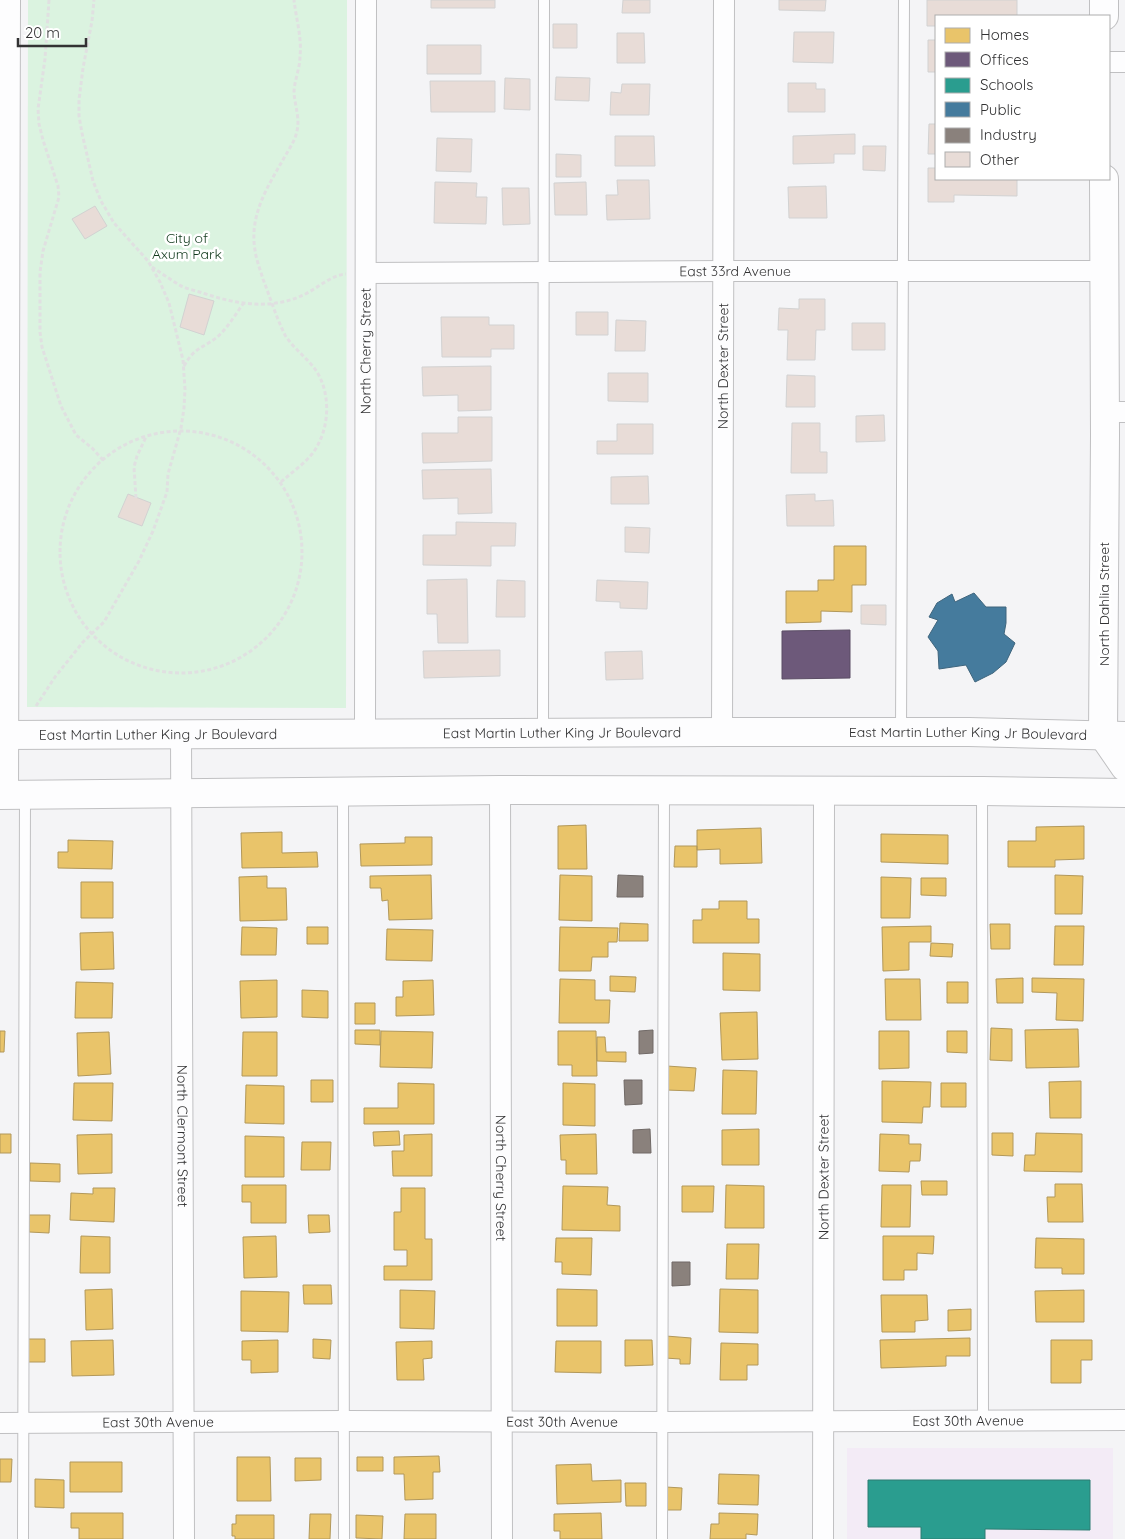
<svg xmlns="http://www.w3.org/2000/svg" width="1125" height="1539" font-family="Quicksand,sans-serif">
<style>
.education{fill:#f3ebf6}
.green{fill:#dbf3e0}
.homes{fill:#e9c46a;stroke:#b2985a}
.offices{fill:#6d597a;stroke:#5b4d65}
.schools{fill:#2a9d8f;stroke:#2c7d73}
.public{fill:#457b9d;stroke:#3f657d}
.industry{fill:#8a817c;stroke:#706966}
.building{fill:#e8dcd7;stroke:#d2d2d2}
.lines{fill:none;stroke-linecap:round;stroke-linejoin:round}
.lane-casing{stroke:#c0c0c2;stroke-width:12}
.street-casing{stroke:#c0c0c2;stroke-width:22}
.secondary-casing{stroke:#c0c0c2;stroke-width:30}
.path{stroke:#e0e0e1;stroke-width:3;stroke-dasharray:4 2.5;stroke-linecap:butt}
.lane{stroke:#fdfdfe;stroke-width:10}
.street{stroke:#fdfdfe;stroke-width:20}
.secondary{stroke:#fdfdfe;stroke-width:28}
.labels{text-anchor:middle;stroke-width:5;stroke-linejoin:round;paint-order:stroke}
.park-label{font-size:14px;fill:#11391c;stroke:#fff}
.street-label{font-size:14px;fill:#323233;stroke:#fff}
</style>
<rect width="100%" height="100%" fill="#f4f4f6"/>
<path class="education" d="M847 1448H1113V1539H847Z"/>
<path class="green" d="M28 0H347L346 708 27 707Z"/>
<path class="homes" d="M834 546H866V585H852V612L821 611V622L786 623V591H818V580H834Z
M586 825 587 869H558V826Z
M1084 826V859L1055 860V867H1008V841H1036V827Z
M761 828 762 863 720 864V849L697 850V830Z
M282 832V853L317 852 318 867 242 868 241 833Z
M881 834 948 835V864L881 862Z
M405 837H432V865L361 866 360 844 405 843Z
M68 840 113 841 112 869 58 868V852H68Z
M675 846H697V867H674Z
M431 875 432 919 389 920 388 900 382 901 381 888H370V876Z
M560 875 592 876V921L559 920Z
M1055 875 1083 876 1082 914H1055Z
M267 876V888H286L287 920 240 921 239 877Z
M881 877 911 878 910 918H881Z
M921 878H946V896L921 895Z
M81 882H113V918H81Z
M719 901H747V919H759V943H693V920H702V909H719Z
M620 923 648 924V941H619Z
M990 924H1010V949H991Z
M931 926V942H909V970L883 971 882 927Z
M1055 926H1084L1083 965H1054Z
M242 927 277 928 276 955H241Z
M307 927H328V944H307Z
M560 927 618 928 617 942H608V957H592L591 971H559Z
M387 929 433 930 432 961 386 960Z
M113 932 114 969 81 970 80 933Z
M931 943 953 944 952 957 930 956Z
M723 953 760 954V991L723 990Z
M610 976 636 977 635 992 610 991Z
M1023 978V1003H997L996 979Z
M1032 978 1084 979 1083 1021 1056 1020 1057 993 1032 992Z
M560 979 595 980V1000H610L609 1023H559Z
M885 979H920L921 1020H886Z
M277 980V1017L241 1018 240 981Z
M433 980 434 1015 396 1016V997H403V981Z
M76 982 113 983 112 1018H75Z
M947 982H968V1003H947Z
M302 990 328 991V1018L302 1017Z
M355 1003H375V1024H355Z
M757 1012 758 1059 722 1060 720 1013Z
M991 1028 1012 1029V1061L990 1060Z
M1078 1029 1079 1067 1026 1068 1025 1030Z
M355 1030H380V1045L355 1044Z
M0 1031H5L4 1052H0Z
M381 1031 433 1032 432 1068 380 1067Z
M558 1031H596L597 1076H572V1065H558Z
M879 1031H909V1068L879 1069Z
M947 1031H967V1053L947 1052Z
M109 1032 111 1074 78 1076 77 1033Z
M243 1032H277V1076H242Z
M597 1037H605L606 1052H626V1062L597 1061Z
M667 1066 696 1068 694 1091 666 1090Z
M723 1070 757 1071 756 1114H722Z
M311 1080H333V1102H311Z
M882 1081 931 1082 930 1107H923L922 1123 882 1122Z
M1081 1081V1118H1050L1049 1082Z
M74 1083H113L112 1121 73 1120Z
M398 1083 434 1084V1124H364V1108H398Z
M563 1083 595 1084V1126L563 1125Z
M941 1083H966V1107H941Z
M246 1085 284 1086V1124L245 1123Z
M759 1129V1165H722V1130Z
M399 1131 400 1145 374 1146 373 1132Z
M992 1133H1013V1156L992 1155Z
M1036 1133 1082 1134V1172L1024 1171 1025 1155H1035Z
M0 1134H11V1153H0Z
M112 1134V1173L78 1174 77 1135Z
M432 1134V1176H393L392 1151H404V1135Z
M596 1134 597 1174H566V1160H561L560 1135Z
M880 1134 909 1135V1144H921L920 1161H910L909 1172 879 1171Z
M245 1136 284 1137V1177H245Z
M302 1142H331L330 1170H301Z
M30 1163 60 1164V1182L30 1181Z
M921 1181H947V1195H922Z
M1055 1184H1082L1083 1222H1048L1047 1197H1055Z
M242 1185H286V1223H251V1202H242Z
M726 1185 764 1186V1228H725Z
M882 1185H911L910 1227H881Z
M563 1186 608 1187 607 1205 620 1206V1231L562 1230Z
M682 1186H714L713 1212H682Z
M93 1188H115L114 1222 70 1220 71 1193 93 1194Z
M401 1188H425V1239H432V1280H384V1266H407V1250H394V1212H401Z
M29 1215H50L49 1233 29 1232Z
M308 1215H329L330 1232 309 1233Z
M81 1236 110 1237V1273H80Z
M276 1236 277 1277 244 1278 243 1237Z
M883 1236H934L933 1254 917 1253V1270H904V1280H883Z
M556 1238H592L591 1275 562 1274V1262H555Z
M1036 1238 1084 1239V1274H1062V1268H1035Z
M727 1244H759L758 1279H726Z
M303 1285H331L332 1304H304Z
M112 1289 113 1329 86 1330 85 1290Z
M557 1289 597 1290V1326H557Z
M720 1289 758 1290V1333L719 1332Z
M400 1290 435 1291 434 1329 400 1328Z
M1084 1290V1322H1036L1035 1291Z
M241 1291 289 1292 288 1332 241 1331Z
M881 1295H927L928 1320 915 1321V1332H882Z
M971 1309V1330L948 1331V1310Z
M666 1336 691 1338 690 1364H680V1359L665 1358Z
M970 1338V1356H946V1366L881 1368 880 1340Z
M25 1339H45V1362H25Z
M313 1339 331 1340 330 1359 313 1358Z
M113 1340 114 1375 72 1376 71 1341Z
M278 1340V1372L251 1373V1360H242V1341Z
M625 1340H652L653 1365 625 1366Z
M1051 1340H1092V1360H1081V1383H1051Z
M432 1341V1358L423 1359 424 1380H397L396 1342Z
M556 1341H601V1373L555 1372Z
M721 1343 758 1344V1365H747V1380H720Z
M439 1456 440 1472H433V1499L405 1500 404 1474H394V1457Z
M237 1457H270L271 1501H237Z
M357 1457H383V1471H357Z
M295 1458H321V1480L295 1481Z
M0 1459H12L11 1482H0Z
M70 1462H122V1492H70Z
M591 1464 592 1481 621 1480V1502L557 1504 556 1465Z
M719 1474 759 1475 758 1505 718 1504Z
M35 1479 64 1480V1508L35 1507Z
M625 1483H646V1506H626Z
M666 1487 682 1488 681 1510H665Z
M71 1513H123V1539H79V1528H71Z
M601 1513 602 1539H560V1531H554V1514Z
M719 1513 758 1514 757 1535 746 1534V1539H710L711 1524H719Z
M310 1514H331L330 1539H309Z
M405 1514H436V1539H404Z
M236 1515H274V1539H235V1536H232V1524H236Z
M356 1515 383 1516 382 1539 356 1538Z"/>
<path class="offices" d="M850 630V678L782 679V631Z"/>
<path class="schools" d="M868 1480H1090V1530L985 1529V1539H921V1527H868Z"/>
<path class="public" d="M974 593 986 607H1006V623L1004 634 1015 643 1006 662 993 673 975 682 966 665 939 669 938 651 928 637 938 620 929 617 937 603 952 594 955 602Z"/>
<path class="industry" d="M618 875 643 876V897H617Z
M653 1030V1053L639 1054V1031Z
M624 1080H642V1104L625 1105Z
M650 1129 651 1153H633V1130Z
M672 1262H690V1285L672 1286Z"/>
<path class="building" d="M431 0H495V8H431Z
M623 0H650V13H622Z
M779 0H826L825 11 779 10Z
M927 0H1017V16H936V26H927Z
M553 24H577V48H553Z
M794 32H834L833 63 793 62Z
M617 33H644L645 63H617Z
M928 40H936V72H928Z
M427 45H481V74H427Z
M556 77 590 78 589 101 555 100Z
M505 78 530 79V110L504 109Z
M430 81H495V112H431Z
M788 83H816V89H825V112H788Z
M622 84H650L649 115H610L611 92 621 93Z
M929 124H936V154H928Z
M855 134V154H834V163L793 164V136Z
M615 136H654L655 166H615Z
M437 138 472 139 471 172 436 171Z
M863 146H886L885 171 863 170Z
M556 154 581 155V177H556Z
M928 168H936V179H1017V196L954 195V202H928Z
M617 180H649L650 219 607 220 606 195H618Z
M435 182 477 183 476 197H487L486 224 434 223Z
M586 182 587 215H555L554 183Z
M826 186 827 218H789L788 187Z
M502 188H529L530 224 503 225Z
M95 206 107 226 85 239 72 219Z
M189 294 214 301 204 335 180 327Z
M799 299H825V330H816L815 360H787L788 330H778L779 308 799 309Z
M576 312H608V335H576Z
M441 317H489V325H514V349H491V357H442Z
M616 320 646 321 645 351H615Z
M852 323H885V350H852Z
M491 366V410L458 411V395L423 396 422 367Z
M608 373H648V402L608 401Z
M787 375 815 376V407H786Z
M884 415 885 441 856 442V416Z
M458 417H492V461L423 463 422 433H458Z
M792 423H820V452H827V473H791Z
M617 424H653V454H597V441H617Z
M491 469 492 513 458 514V498L423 499 422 470Z
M648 476 649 504H611V477Z
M128 494 151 503 142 526 118 517Z
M815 494V501L833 500 834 526H787L786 495Z
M456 522 516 523 515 546H491V566L423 565V535H456Z
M625 527 650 528 649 553 625 552Z
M467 579 468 643H438L437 614H427V580Z
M497 580 525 581V617H496Z
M597 580 648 582 647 609 620 608V602L596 601Z
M861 605H886V625L861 624Z
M500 650V676L424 678 423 651Z
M642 651 643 679 606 680 605 652Z"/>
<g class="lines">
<g class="lane-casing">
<path id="lane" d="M543 731 544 0
M901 731 904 0
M982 791 983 1420
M343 793 344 1539
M23 1539 25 796
M662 1539 664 792"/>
</g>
<g class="street-casing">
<g id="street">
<path d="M1109 62H1125"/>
<path id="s1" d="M366 273 723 271H1103"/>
<path d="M1104 412H1125"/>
<path id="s2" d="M722 732 724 0"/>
<path id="s3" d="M365 733 366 0"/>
<path id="s4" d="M181 734 184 1539"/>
<path id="s5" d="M500 790 502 1539"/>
<path d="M8 795 10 0"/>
<path id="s6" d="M0 1423 344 1421 663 1422 1125 1420"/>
<path id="s7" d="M823 1539 824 791"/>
</g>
</g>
<g class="secondary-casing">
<g id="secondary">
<path d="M1104 0V16"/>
<path d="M1104 179 1105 435 1103 735 1125 767"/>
<path id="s8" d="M0 735 722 732H969L1125 736"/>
<path d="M0 795 500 790 982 791 1125 793"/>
</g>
</g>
<path class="path" d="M49 0 45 59 38 109 39 124 43 140 58 186 59 197 43 251 40 272V332L42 347 61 406 76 435 92 448 103 460
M152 267C161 273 171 280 181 286 188 289 196 291 203 293 235 304 269 310 301 296 316 290 330 275 346 274
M184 366C194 348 201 349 216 338 227 329 235 315 243 304
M60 552a121 121 0 1 1 242 0a121 121 0 1 1-242 0Z
M281 482C291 473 303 465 312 454 330 431 332 393 315 369 306 357 293 348 285 335 276 317 270 297 263 279 260 269 256 259 255 250 249 215 268 186 284 158 289 149 295 141 297 131 300 118 295 106 294 93 294 81 300 69 300 56 302 38 296 18 294 0
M136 498 134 467 137 456 146 437
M36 706 55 677 83 642 104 622 139 561 153 531 167 492 168 474 181 428 184 408 185 389 183 360 169 303 160 282 148 261 114 223 101 201 93 181 82 133 79 116V100L83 68 92 21 94 0"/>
<use href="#lane" class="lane"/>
<use href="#street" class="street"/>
<use href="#secondary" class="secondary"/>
</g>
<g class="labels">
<g class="park-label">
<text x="187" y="243">City of<tspan x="187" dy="16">Axum Park</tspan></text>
</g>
<g class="street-label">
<text dy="5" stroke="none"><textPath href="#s1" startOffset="369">East 33rd Avenue</textPath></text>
<text dy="5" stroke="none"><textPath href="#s3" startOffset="382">North Cherry Street</textPath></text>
<text dy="5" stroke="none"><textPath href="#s2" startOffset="366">North Dexter Street</textPath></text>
<text transform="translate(1104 604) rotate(-90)" y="5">North Dahlia Street</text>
<text dy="5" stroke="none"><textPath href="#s8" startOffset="562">East Martin Luther King Jr Boulevard</textPath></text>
<text dy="5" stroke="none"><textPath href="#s8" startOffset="158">East Martin Luther King Jr Boulevard</textPath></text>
<text dy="5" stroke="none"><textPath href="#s8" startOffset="968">East Martin Luther King Jr Boulevard</textPath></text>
<text dy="5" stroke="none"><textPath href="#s4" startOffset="402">North Clermont Street</textPath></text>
<text dy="5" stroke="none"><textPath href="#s7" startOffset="362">North Dexter Street</textPath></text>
<text dy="5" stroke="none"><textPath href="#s5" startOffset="388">North Cherry Street</textPath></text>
<text dy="5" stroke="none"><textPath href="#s6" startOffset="968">East 30th Avenue</textPath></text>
<text dy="5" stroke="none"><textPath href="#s6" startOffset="562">East 30th Avenue</textPath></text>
<text dy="5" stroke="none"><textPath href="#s6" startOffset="158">East 30th Avenue</textPath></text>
</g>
</g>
<rect x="935" y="15" width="175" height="165" fill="#ffffff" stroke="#adadad"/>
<rect x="945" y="28" width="25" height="15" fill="#e9c46a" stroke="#adadad"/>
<text x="980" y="40" font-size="15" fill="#323233">Homes</text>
<rect x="945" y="52" width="25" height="15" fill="#6d597a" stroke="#adadad"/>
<text x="980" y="65" font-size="15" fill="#323233">Offices</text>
<rect x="945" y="78" width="25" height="15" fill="#2a9d8f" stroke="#adadad"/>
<text x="980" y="90" font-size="15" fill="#323233">Schools</text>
<rect x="945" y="102" width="25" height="15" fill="#457b9d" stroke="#adadad"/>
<text x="980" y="115" font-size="15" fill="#323233">Public</text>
<rect x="945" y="128" width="25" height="15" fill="#8a817c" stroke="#adadad"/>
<text x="980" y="140" font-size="15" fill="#323233">Industry</text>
<rect x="945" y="152" width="25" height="15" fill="#e8dcd7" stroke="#adadad"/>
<text x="980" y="165" font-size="15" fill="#323233">Other</text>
<path d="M18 38v8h68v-8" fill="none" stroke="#323233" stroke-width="2.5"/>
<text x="25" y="38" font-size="15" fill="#323233" stroke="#ffffff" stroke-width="4" paint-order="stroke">20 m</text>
</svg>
